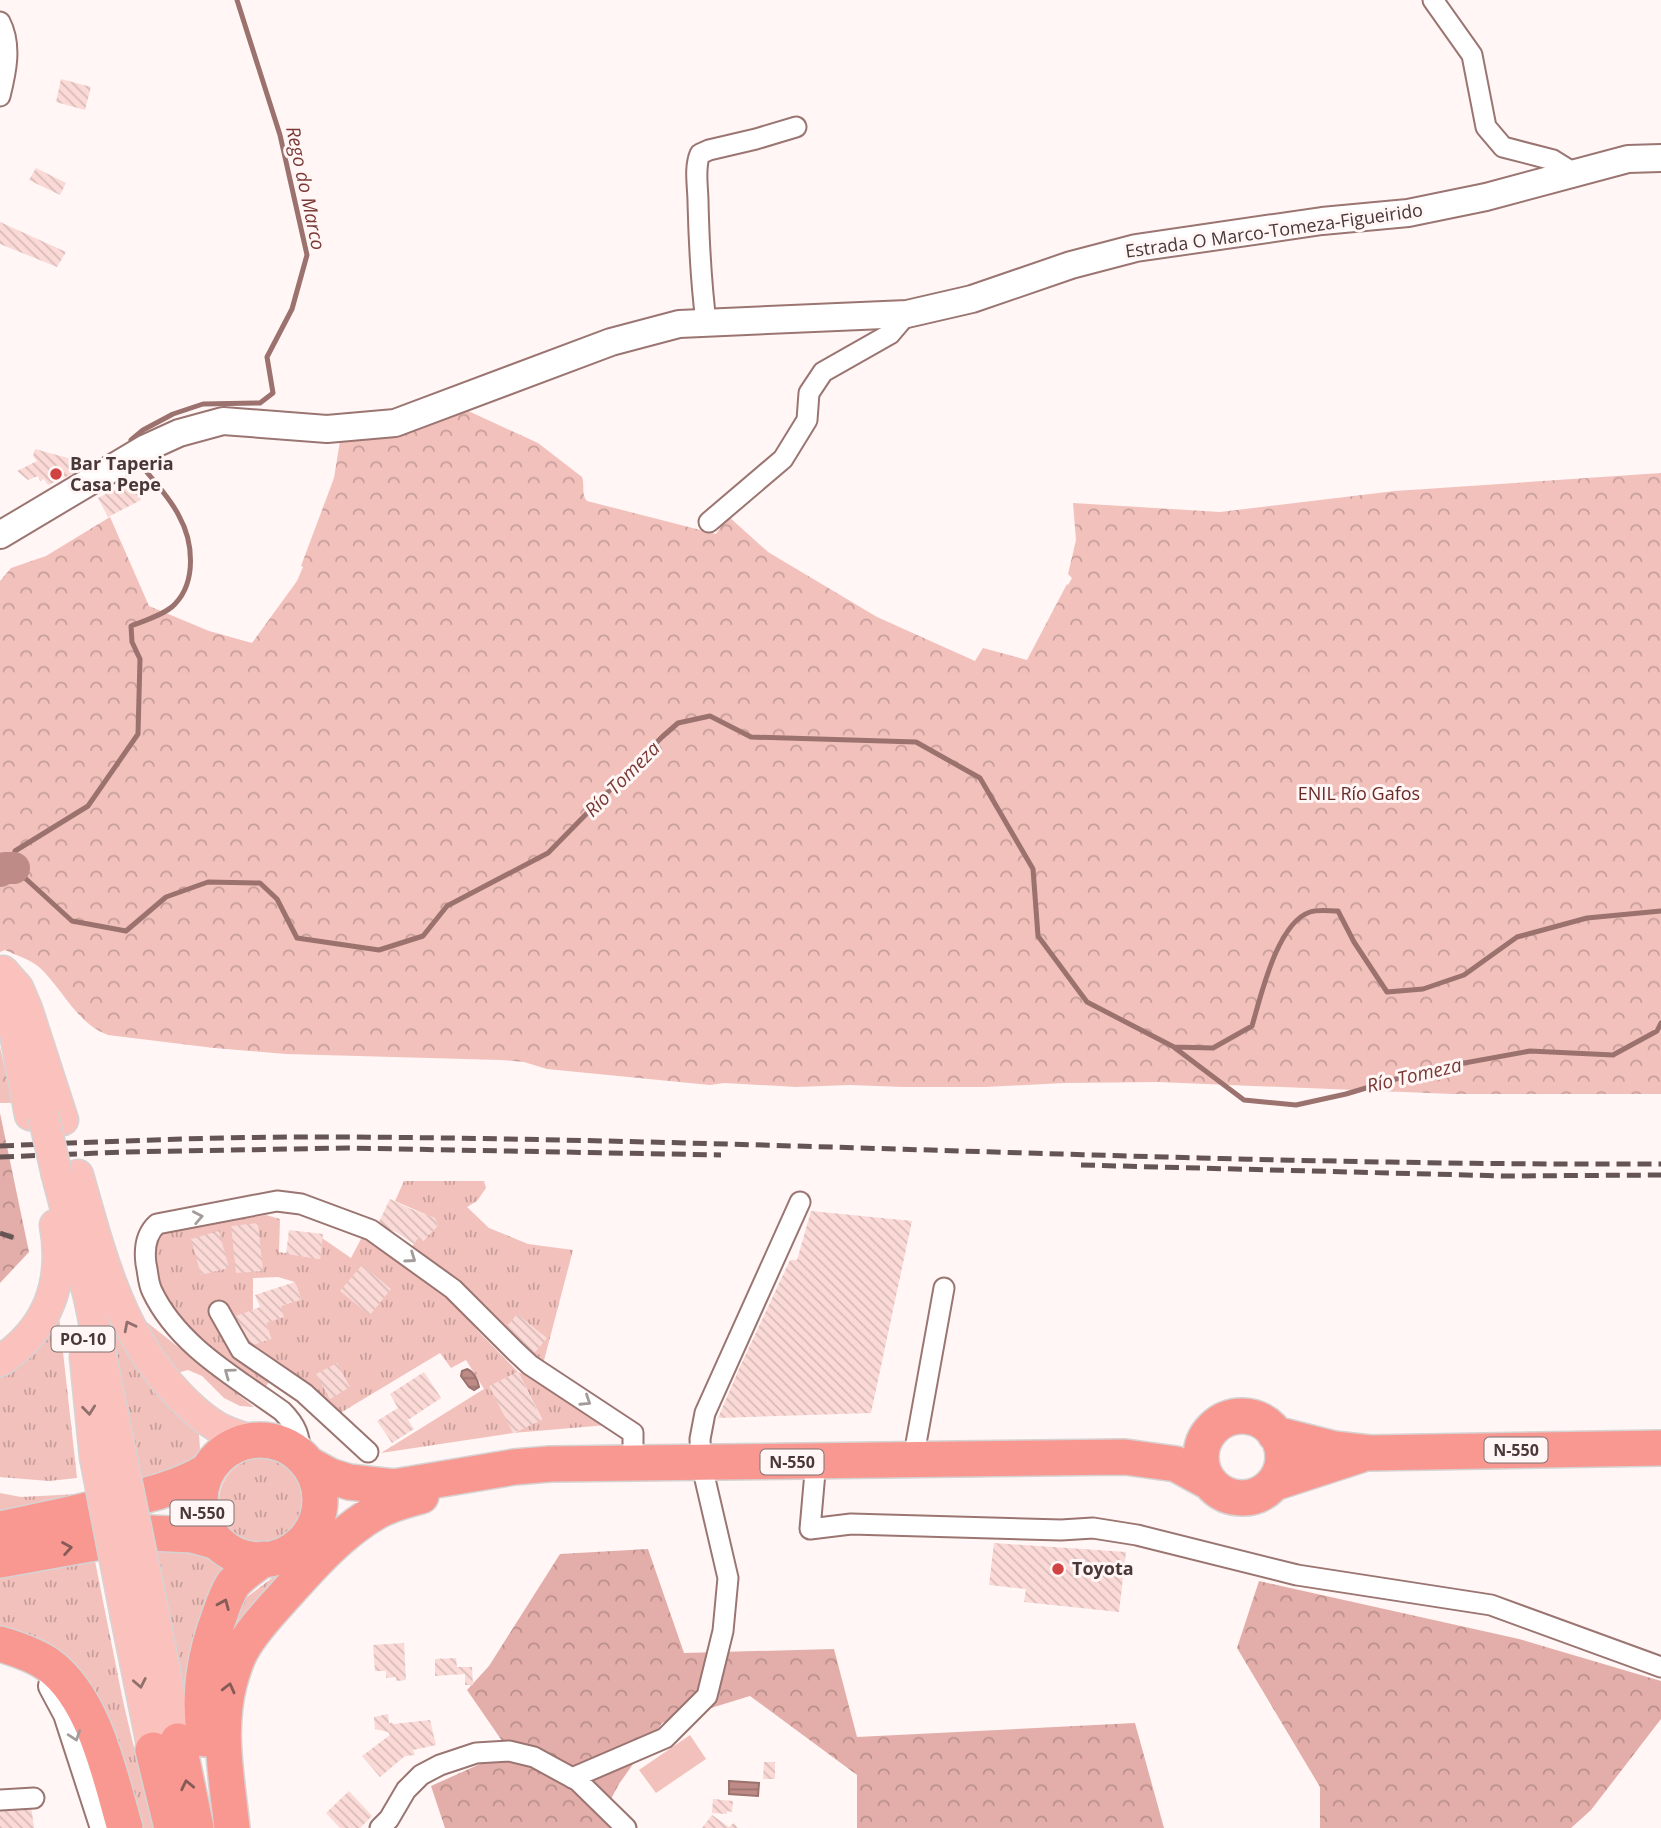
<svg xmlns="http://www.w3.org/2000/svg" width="1661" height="1828" font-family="'Open Sans',sans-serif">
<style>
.grass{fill:url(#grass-tufts);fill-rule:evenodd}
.forest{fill:url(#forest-crowns)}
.park{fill:url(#park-crowns)}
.pitch{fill:#f2c1bc}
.water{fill:url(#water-rules);stroke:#9b726e;stroke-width:2}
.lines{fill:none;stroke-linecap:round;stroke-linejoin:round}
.stream{stroke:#9b726e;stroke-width:5}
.river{stroke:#be8b86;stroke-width:32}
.building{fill:url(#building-back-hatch)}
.street-casing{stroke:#9a7571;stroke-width:23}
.secondary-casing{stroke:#9a7571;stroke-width:30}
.primary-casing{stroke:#d7d3d3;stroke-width:33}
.highway-casing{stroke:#d7d3d3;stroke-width:38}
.street{stroke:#fff;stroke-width:19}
.secondary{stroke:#fff;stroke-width:26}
.primary{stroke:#fbc1bd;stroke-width:30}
.highway{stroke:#f89891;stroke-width:35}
.rail{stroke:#645554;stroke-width:5;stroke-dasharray:14 7;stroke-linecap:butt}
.primary-bridge-casing{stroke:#d7d3d3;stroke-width:33;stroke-linecap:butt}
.primary-bridge{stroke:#fbc1bd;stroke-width:30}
.oneway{stroke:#a49c9b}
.oneway2{stroke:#906f6d}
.oneway3{stroke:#865a56}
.poi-dot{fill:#d14242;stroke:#fff6f5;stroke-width:2.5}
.labels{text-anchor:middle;stroke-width:6;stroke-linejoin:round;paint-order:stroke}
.shield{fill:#fff6f5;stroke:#807170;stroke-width:2}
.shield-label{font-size:16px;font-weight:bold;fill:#493837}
.street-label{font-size:18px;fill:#493837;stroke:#fff6f5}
.poi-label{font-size:18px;font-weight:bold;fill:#493837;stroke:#fff6f5;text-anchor:start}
.park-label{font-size:18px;fill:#682826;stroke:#fff6f5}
.water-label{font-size:19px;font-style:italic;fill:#7a3935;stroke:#fff6f5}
</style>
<defs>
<pattern id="grass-tufts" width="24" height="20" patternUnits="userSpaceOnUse" patternTransform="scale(1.75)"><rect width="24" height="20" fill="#f2c1bc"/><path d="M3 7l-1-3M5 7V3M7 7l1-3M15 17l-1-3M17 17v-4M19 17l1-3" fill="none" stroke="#c69e9a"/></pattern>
<pattern id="forest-crowns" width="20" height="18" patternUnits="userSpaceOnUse" patternTransform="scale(1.75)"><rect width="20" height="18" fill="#e3aea9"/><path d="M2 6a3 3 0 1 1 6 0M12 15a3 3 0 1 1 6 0" fill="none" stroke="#ba8f8a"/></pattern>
<pattern id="park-crowns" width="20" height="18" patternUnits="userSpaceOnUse" patternTransform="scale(1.75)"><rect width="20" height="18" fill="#f2c1bc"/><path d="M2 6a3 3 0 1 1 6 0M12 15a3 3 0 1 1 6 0" fill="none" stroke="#c69e9a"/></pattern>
<pattern id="water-rules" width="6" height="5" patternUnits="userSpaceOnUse" patternTransform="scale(1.75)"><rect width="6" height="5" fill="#be8b86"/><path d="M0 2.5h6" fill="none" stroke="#9c736e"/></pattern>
<pattern id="building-back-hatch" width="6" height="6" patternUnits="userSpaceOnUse" patternTransform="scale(1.75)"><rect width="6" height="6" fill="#fad9d6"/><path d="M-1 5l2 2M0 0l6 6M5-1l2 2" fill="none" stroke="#d8bbb8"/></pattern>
</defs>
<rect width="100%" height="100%" fill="#fff6f5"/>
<path class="grass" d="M404 1181H484L486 1188 477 1201 467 1207 489 1228 528 1244 573 1250 542 1368 409 1252 418 1237 423 1241 438 1225 434 1218 395 1201Z
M266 1215 280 1219 279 1252 320 1259 322 1238 351 1258 362 1237 373 1242 452 1298 477 1330 518 1372 541 1382 607 1425 513 1433 381 1453 484 1389 466 1360 451 1368 440 1353 337 1415 245 1347 271 1339 266 1323 281 1306 301 1299 295 1282 278 1277 253 1278V1310L224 1321 211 1307 239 1361 270 1380 265 1388 234 1368 176 1316 162 1299 149 1246 156 1245 160 1232ZM518 1372 542 1419 514 1433 490 1386Z
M93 1259 151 1379 199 1434 200 1450 180 1472 140 1490Z
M58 1307 77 1478 49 1481 0 1477V1372Z
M134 1312 254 1407 240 1406 224 1398 202 1376 188 1370 173 1374Z
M219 1501a43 43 0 1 1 86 0a43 43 0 1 1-86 0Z
M0 1493 21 1497 78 1494 81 1501 0 1515Z
M151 1546 191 1550 223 1565 194 1657 191 1741Z
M93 1551 123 1701 153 1828H136L100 1717 0 1631V1570Z
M280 1572 286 1579 213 1661 226 1623 247 1597Z"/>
<path class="forest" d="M0 1113 29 1252 0 1283Z
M648 1549 684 1653 834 1649 857 1737 1135 1723 1164 1828H857V1775L750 1696 662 1723 619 1784 606 1808 626 1828H445L431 1786 509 1751 467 1690 489 1666 560 1554Z
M1259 1581 1519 1639 1661 1681V1719L1591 1810 1571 1828H1320V1787L1237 1648Z"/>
<path class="park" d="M464 409 538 443 582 477C585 485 581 495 587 501L716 534 728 516 768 552 877 617 975 661 983 648 1027 660 1067 584 1068 585 1072 578 1068 574 1076 540 1073 503 1220 512 1395 491 1661 473V1094H1453L1158 1082 1064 1083 986 1087H902L850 1085 796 1087 724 1083 710 1085 547 1069 524 1062 501 1060 286 1054 214 1048 108 1035C76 1023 63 989 39 967 30 959 15 955 5 950L0 952V581L11 568 46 556 110 517 149 606 209 631 252 643 297 581 303 567 301 566 334 478 340 441 382 437Z
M0 1047 13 1103H0Z"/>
<path class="pitch" d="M690 1735 706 1759 656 1793 639 1770Z"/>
<path class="water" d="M467 1369C474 1372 478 1380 479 1387L474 1390 469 1387 461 1376 462 1371Z
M729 1781 759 1783 758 1796 729 1794Z"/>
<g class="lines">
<path class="stream" d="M131 440 143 430 173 414 203 404 260 403 273 393 267 357 292 309 307 255 280 135 237 0
M143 467C154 482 171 499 179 516 193 541 197 581 175 604 166 614 144 621 131 626L132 642 140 659 138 734 88 806 15 851 13 859 14 868 72 921 126 931 166 897 208 882 260 883 277 899 297 938 379 950 423 936 447 906 548 853 662 737 678 723 710 716 751 737 916 742 980 778 1033 869 1038 936 1087 1002 1174 1047 1213 1048 1252 1026C1261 996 1277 923 1310 912 1318 909 1330 911 1338 911L1354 942 1387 992 1423 989 1464 975 1517 937 1587 918 1661 911
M1175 1048 1244 1100 1296 1105 1346 1094 1426 1070 1530 1051 1613 1055 1657 1031 1661 1023"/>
<path class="river" d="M0 871 5 868H14"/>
</g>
<path class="building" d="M61 79 91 87 85 110 56 102Z
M36 168 66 183 60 195 29 180Z
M0 222 66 252 57 267 0 244Z
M35 449 82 462 85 468 48 485 44 479 40 481 38 476 28 480 17 471 37 461 33 456Z
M132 481 141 500 108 517 98 498Z
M390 1199 411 1209 435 1218 438 1226 422 1241 418 1237 414 1244 396 1232 377 1226Z
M811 1211 912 1221 871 1413 718 1418 739 1369 790 1260H797Z
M258 1223 263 1271 236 1273 231 1226Z
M289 1230 323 1234 320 1259 286 1254Z
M219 1231 229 1268 201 1275 191 1239Z
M362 1265 391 1289 370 1315 340 1291Z
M295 1282 301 1299 281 1306 284 1317 266 1323 271 1339 246 1347 231 1318 260 1307 255 1295Z
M517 1314 547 1338 533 1355 503 1331Z
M337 1363 350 1387 330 1399 316 1374Z
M424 1372 441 1398 408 1420 414 1429 392 1443 377 1421 398 1408 390 1394Z
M518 1372 542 1420 513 1433 489 1386Z
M994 1543 1126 1552 1119 1612 1024 1602 1026 1589 989 1585Z
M404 1643 406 1680 396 1681V1677L386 1678V1671H375L373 1645Z
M456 1658 457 1667H472L473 1685H465V1674L435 1676V1659Z
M388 1714 389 1724 391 1722 394 1724 430 1720 436 1745 413 1750 415 1755 405 1756 380 1777 362 1756 390 1735 388 1732 375 1729 374 1717Z
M764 1762H775V1779H763Z
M349 1791 372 1816 360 1828H340L326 1813Z
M713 1799 733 1801 732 1812 727 1811V1814L712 1813Z
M31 1805 34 1828H0V1810Z
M712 1815 729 1827 734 1823 738 1828H702Z"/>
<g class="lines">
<g class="street-casing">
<path id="street" d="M1433 0 1472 55 1486 127 1503 147 1553 160 1574 173
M0 22C12 45 6 72 0 96
M706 322C701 282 699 242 698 202 698 187 694 168 700 154L709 150 756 139 796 127
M709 522 783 459 807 420 809 393 823 372 890 334 907 314
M219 1311 241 1350 304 1393 368 1452
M302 1457C299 1436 298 1427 282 1411 235 1377 178 1346 152 1291 148 1283 148 1272 146 1264 144 1249 146 1234 157 1224L277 1201 301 1204 371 1230 453 1289 515 1351 530 1365 633 1433V1463
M913 1460 944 1288
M816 1461 810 1529 851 1524 1061 1530 1093 1528 1137 1535 1297 1575 1491 1605 1661 1667
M572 1778 665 1738 707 1696 723 1631 728 1578 701 1462 700 1439 705 1413 800 1202
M0 1800 34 1798
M380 1828 389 1819 406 1790 421 1775 440 1765 476 1753 509 1751 534 1757 578 1781 626 1828"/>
</g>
<g class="secondary-casing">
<path id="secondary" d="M0 535 146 448 179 433 223 421 327 429 395 423 611 342 679 324 907 314 972 299 1071 265 1136 248 1322 221 1408 213 1486 197 1628 159 1661 158
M52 1686 67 1714 104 1828"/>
</g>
<g class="primary-casing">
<path id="primary" d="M3 971 18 988 27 1009 63 1120
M12 1001 13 1022 30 1115
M57 1175 89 1297 120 1450
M78 1175C100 1252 119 1332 176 1392 189 1406 204 1420 221 1429 231 1434 241 1437 251 1440
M85 1357 95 1457
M0 1361C49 1328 65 1282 55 1225
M154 1615 178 1741
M126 1617 153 1750"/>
</g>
<g class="highway-casing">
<path id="highway" d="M1201 1457a41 41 0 1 1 82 0a41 41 0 1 1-82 0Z
M1275 1434 1334 1449 1370 1453 1661 1448
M200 1500a60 60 0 1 1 120 0a60 60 0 1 1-120 0Z
M308 1464 330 1476 349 1482 394 1487 514 1467 550 1464 1125 1457 1176 1464 1209 1482
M1274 1483 1360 1455
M0 1529C39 1521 78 1513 116 1503 148 1495 178 1488 207 1471
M0 1560 151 1533 192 1535 217 1542
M0 1644C17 1649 35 1655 49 1665 95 1699 110 1777 125 1828
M205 1739C198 1695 204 1656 220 1614 223 1605 227 1593 233 1584 241 1574 253 1567 263 1559
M178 1741 196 1828
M153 1750 172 1828
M232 1828C227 1780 217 1732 229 1684 232 1673 236 1659 242 1649 253 1629 270 1612 285 1595 312 1565 341 1532 376 1512 390 1504 406 1500 421 1496"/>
</g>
<use href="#street" class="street"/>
<use href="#secondary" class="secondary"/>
<use href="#primary" class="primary"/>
<use href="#highway" class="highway"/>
<path class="rail" d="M0 1146C117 1141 234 1136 351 1137 787 1140 1224 1166 1661 1164
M0 1157 126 1152 347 1148 721 1155
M1081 1165 1505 1176 1661 1175
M0 1233 14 1238"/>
<g class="primary-bridge-casing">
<path id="primary-bridge" d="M43 1114 57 1175
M120 1450 154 1615
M95 1457 126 1617"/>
</g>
<use href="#primary-bridge" class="primary-bridge"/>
</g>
<defs><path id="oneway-chevron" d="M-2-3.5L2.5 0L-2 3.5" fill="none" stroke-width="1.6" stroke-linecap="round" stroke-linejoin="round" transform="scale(1.75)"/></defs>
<g class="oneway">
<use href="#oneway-chevron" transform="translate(198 1217) rotate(-11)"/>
<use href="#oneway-chevron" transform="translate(411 1258) rotate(35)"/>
<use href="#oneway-chevron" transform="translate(229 1373) rotate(-144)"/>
<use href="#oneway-chevron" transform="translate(586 1401) rotate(33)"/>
<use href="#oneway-chevron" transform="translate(75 1736) rotate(71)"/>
</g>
<g class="oneway2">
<use href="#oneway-chevron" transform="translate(129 1326) rotate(-117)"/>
<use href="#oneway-chevron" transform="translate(89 1410) rotate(84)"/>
<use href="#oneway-chevron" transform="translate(140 1683) rotate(79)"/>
</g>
<g class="oneway3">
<use href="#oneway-chevron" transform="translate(67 1548) rotate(-10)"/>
<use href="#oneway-chevron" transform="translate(224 1604) rotate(-67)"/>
<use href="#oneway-chevron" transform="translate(229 1688) rotate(-76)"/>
<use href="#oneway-chevron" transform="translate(187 1785) rotate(-102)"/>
</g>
<g class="poi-dot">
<circle cx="56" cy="474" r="7"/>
<circle cx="1058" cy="1569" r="7"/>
</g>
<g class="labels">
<g class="shield">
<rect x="51.5" y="1326.5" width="63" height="25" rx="5"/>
<rect x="1484.5" y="1437.5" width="63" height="25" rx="5"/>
<rect x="760.5" y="1449.5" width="63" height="25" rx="5"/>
<rect x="170.5" y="1500.5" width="63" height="25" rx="5"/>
</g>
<g class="shield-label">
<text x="83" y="1345">PO-10</text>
<text x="1516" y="1456">N-550</text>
<text x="792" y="1468">N-550</text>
<text x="202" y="1519">N-550</text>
</g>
<g class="street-label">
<text transform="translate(1274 231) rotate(-8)" y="6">Estrada O Marco-Tomeza-Figueirido</text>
</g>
<g class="poi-label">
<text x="70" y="470">Bar Taperia<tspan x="70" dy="21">Casa Pepe</tspan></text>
<text x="1072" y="1575">Toyota</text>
</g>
<g class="park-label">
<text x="1359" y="800">ENIL Río Gafos</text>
</g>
<g class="water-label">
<text transform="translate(306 188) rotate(78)" y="7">Rego do Marco</text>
<text transform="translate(622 779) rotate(-45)" y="7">Río Tomeza</text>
<text transform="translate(1414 1075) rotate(-13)" y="7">Río Tomeza</text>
</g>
</g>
</svg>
